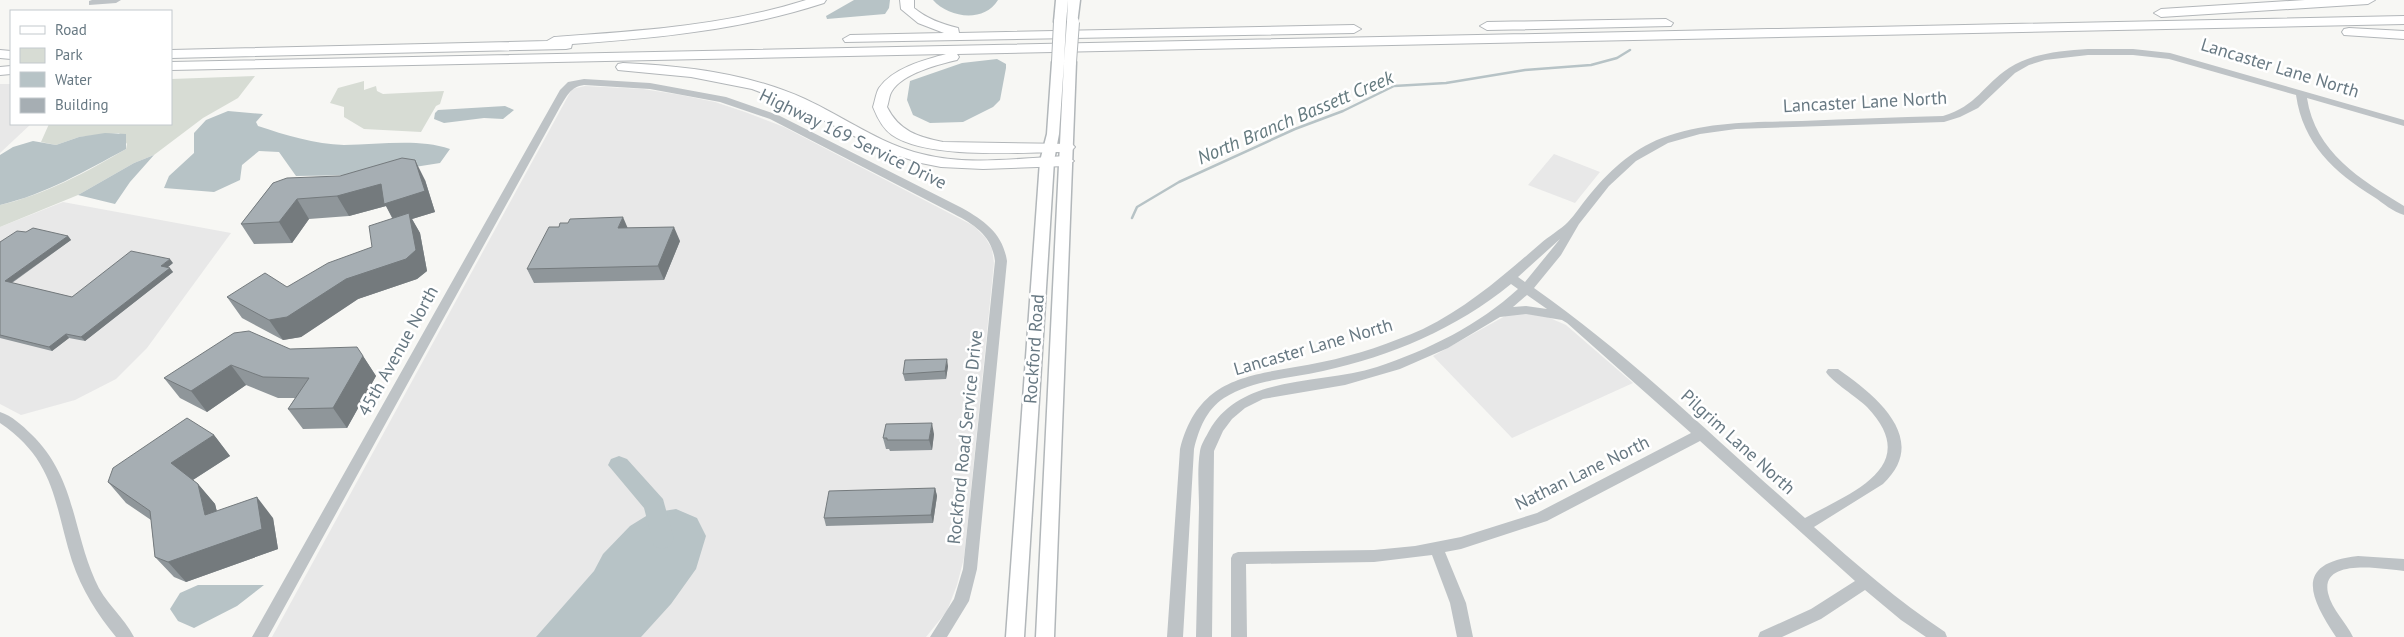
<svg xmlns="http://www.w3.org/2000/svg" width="2404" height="637" font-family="'PT Sans',sans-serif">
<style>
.built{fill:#e8e8e8}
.green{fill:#d7dcd4}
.water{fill:#b7c3c6}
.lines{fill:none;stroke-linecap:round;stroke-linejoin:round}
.stream{stroke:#b7c3c6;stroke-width:2.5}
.river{fill:#b7c3c6;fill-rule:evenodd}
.major-casing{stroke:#b2b7ba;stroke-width:3}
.highway-casing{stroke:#b2b6b9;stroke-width:2}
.minor{fill:#bec3c6;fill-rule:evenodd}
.major{fill:#fff;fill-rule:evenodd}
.highway{fill:#fff;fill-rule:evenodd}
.major-bridge-casing{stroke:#b2b7ba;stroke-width:14;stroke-linecap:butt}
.major-bridge{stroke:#fff;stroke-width:12}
.wall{fill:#8f969a}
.shaded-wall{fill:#747a7d}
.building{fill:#a6aeb3;stroke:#747a7d}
.labels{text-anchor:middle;stroke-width:5;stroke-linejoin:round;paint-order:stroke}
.street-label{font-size:18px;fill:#687983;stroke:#fff}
.water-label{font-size:19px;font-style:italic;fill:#647a7f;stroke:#fff}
</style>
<rect width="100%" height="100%" fill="#f7f7f4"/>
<path class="built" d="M0 84H11V124H31L0 153Z
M585 86 643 89 681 95 715 102 745 112 784 127 974 226 985 237 992 249 994 263 964 558 957 585 947 611 926 637H272L572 89Z
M1554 154 1600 172 1575 203 1528 185Z
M63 202 231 233 147 348 116 379 75 400 21 415 0 404V227Z
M1522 312 1543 315 1566 325 1633 383 1512 438 1433 356 1507 315Z"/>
<path class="green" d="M255 76 238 98 203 118 154 155 134 163 78 195 0 227V205C44 195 87 172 126 149L127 144 119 133 79 137 56 145 41 142 49 124H171V79Z
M364 81V90L376 86 377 91 383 94 444 91 440 104 436 106 421 132 364 129 344 117V107L330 103 338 88Z"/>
<path class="water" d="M854 0H890L889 8 885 14 827 19 826 16Z
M933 0H998C984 23 949 18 933 0Z
M997 59 1006 64V68L1000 100 993 107 963 122 930 123 913 115 907 100 910 81 962 63Z
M505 106 514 110 503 119 484 118 444 123 434 119 435 113 438 110Z
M228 111 263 114 256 122 258 126C285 135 315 144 344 145 379 145 417 138 450 149L440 163 364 175 296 176 279 152 259 151 242 165 240 180 214 192 164 188 169 176 194 153V133L206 120Z
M105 133 126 134V149C85 171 46 194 0 205V155L13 147 33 141 56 145 79 137Z
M154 155 130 182 115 204 78 195 134 163Z
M676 509 697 518 706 536 696 569 671 604 641 637H536L594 571 603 554 630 526 651 513Z
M198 585H264L237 606 194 628 178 621 170 609 180 593Z"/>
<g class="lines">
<path class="stream" d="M1132 218 1137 207 1179 182 1295 129 1343 111 1394 86 1446 83 1525 70 1591 65 1617 58 1630 50"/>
<path class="river" d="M619 456 627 459 663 499 674 539 670 546 662 549 654 546 644 508 608 465 611 459Z"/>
<g class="major-casing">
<path id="major" d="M1056 0H1068L1066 22 1060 25 1054 22Z
M1068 0H1080L1077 24H1069L1067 22Z
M1058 58 1064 62 1059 134 1054 161 1024 637H1006L1040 161 1047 134 1052 62Z
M1070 58 1076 62 1054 637H1036L1064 62Z"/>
</g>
<g class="highway-casing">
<path id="highway" d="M806 0H826L824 3C741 30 658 38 572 44L571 48 566 49 171 58V50L547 41 554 37C639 31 724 26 806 0Z
M900 0H914V8C927 19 942 24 958 28L959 33 1354 25 1361 29 1354 33 845 42 843 39 850 35 944 33 918 23 901 9Z
M2305 0H2375L2368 4 2161 17 2154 13 2161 9Z
M2404 16V24L957 54 959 57 957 60C939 64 902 74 892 91 889 95 889 102 887 107 899 131 918 137 943 142L1072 144 1075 147 1072 150 1067 152C1022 152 928 160 892 135 883 129 877 117 873 107 875 101 876 93 879 88 893 68 924 60 946 54L171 70V62Z
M1666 19 1673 23 1671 26 1487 30 1480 26 1487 22Z
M2349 28 2404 31V39L2344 35 2342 32 2344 29Z
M0 50 11 51V59L0 58Z
M623 63C685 66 748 73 805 99 844 117 880 144 922 154 968 166 1019 158 1066 156L1074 161 1066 166 983 169 941 167 921 163 883 151 794 105 752 89 691 77 618 70 616 67 618 64Z
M11 66V74L0 75V67Z"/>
</g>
<path class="minor" d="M92 0H121L116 3 89 5V1Z
M2088 49H2133L2170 53 2404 120V126L2307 98C2315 152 2361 180 2404 206V215C2393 212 2383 203 2374 197 2334 172 2303 144 2296 95L2169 59 2133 55H2088L2045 60 2029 65 2015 73 1978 108 1960 117 1944 122 1736 129 1700 134 1668 143 1636 161 1609 186 1579 224 1561 255 1534 288C1631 356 1716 440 1805 518 1850 493 1924 467 1867 407 1857 397 1832 382 1826 372L1828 369H1838C1875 395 1931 439 1883 484L1814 527C1856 564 1898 601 1945 632L1947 637H1926L1901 620 1865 590 1821 619 1782 637H1758L1760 632 1811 609 1855 581 1700 441 1547 521 1461 549 1445 552 1466 603 1473 637H1457L1450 603 1432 555 1374 562 1246 564 1247 637H1231V558L1233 554 1238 552 1374 550 1415 546 1461 537 1537 513 1691 433 1567 323 1562 320 1526 314 1500 317 1448 348 1400 369 1345 385 1263 399 1245 408 1232 419 1223 431 1214 451 1212 637H1196C1197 594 1198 551 1199 508 1199 490 1197 469 1200 451 1201 444 1206 437 1209 431 1241 373 1322 385 1377 367 1428 350 1479 325 1518 289L1511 284C1456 329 1391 356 1323 371 1289 379 1254 379 1224 398 1206 410 1199 429 1194 449L1183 637H1167L1180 449C1200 371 1257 376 1322 362 1357 355 1391 343 1423 329 1468 307 1503 276 1540 244 1549 236 1560 230 1568 222 1575 215 1581 205 1587 198 1608 172 1631 150 1662 138 1707 121 1755 122 1802 121 1849 119 1896 117 1943 116 1977 106 1983 85 2009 68 2032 53 2061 51 2088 49ZM1560 239 1525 282 1518 277ZM1527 295 1547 309 1526 306 1513 307Z
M584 79 650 83 726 97 778 115 962 208C985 221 1003 234 1007 261L977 569 969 601 947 637H930L954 599 963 569 995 261C992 236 975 225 954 214L770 119 720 102 650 89 584 85C570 87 567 96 560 107L268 637H252L560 90 568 82Z
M0 412C12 416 22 425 31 434 75 476 72 528 95 580 104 602 124 617 134 637H116C97 614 82 590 72 561 54 504 56 461 0 423Z
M2358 556 2404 559V571C2384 569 2320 557 2328 593 2332 610 2346 622 2353 637H2336C2309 596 2294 563 2358 556Z"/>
<use href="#major" class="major"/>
<use href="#highway" class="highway"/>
<g class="major-bridge-casing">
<path id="major-bridge" d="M1058 62 1060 22
M1070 62 1073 22"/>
</g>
<use href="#major-bridge" class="major-bridge"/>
</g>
<path class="wall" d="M425 180 435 212 412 219 420 233 427 271 417 279 358 299 301 337 283 340 242 318 227 297 287 287 372 247 392 218 386 206 349 216 309 219 292 243 254 244 241 224 273 183Z
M627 228 680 241 664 280 534 283 527 269Z
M26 232 68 236 71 240 12 283 72 297 173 263 167 268 173 272 85 341 69 338 52 351 0 338V242Z
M290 349 363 356 376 376 347 428 303 429 288 409 295 398H278L246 385 207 412 180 398 164 378Z
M948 366 946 379 905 381 903 374Z
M934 434 932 450 890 451 889 449H886L883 438Z
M214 435 230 456 193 480 198 484 215 504 217 512 273 518 278 549 186 582 174 577 155 557 151 520 126 503 108 482Z
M935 488 937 496 933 523 826 526 824 518Z"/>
<path class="shaded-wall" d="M415 160 425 180 435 212 412 219 420 233 427 271 417 279 358 299 301 337 283 340 269 320 346 279 396 224 386 206 349 216 337 196Z
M297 199 309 219 292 243 279 222Z
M623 217 629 231 618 228Z
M674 227 680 241 664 280 658 266Z
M68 236 71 240 8 285 5 281Z
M170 259 173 263 164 270 161 266Z
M170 268 173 272 85 341 81 337Z
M66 334 69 338 52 351 49 347Z
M363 356 376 376 347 428 333 408Z
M947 359 948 366 946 379 945 371Z
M231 365 246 385 207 412 191 391Z
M932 423 934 434 932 450 929 440Z
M214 435 230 456 188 483 171 463Z
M198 484 215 504 223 536 205 515Z
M935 488 937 496 933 523 931 515Z
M257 497 273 518 278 549 186 582 168 562Z"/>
<path class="building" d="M402 158 415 160 425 191 384 204 381 184 337 196 297 199 279 222 241 224 273 183 287 178 340 176Z
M409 213 416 250 406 259 346 279 287 317 269 320 227 297 265 273 287 287 328 263 372 247 369 226Z
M623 217 618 228 674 227 658 266 527 269 549 227H559L560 223H568L570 219Z
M33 228 68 236 5 281 72 297 131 251 170 259 161 266 170 268 81 337 66 334 49 347 0 335V242L17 231 26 232Z
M249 331 290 349 357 347 363 356 333 408 288 409 309 378 263 377 231 365 191 391 164 378 234 333Z
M947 359 945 371 903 374 905 360Z
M187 418 214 435 171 463 198 484 205 515 257 497 262 529 168 562 155 557 150 511 108 482 113 468Z
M932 423 929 440H887V438H883L886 424Z
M935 488 931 515 824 518 829 491Z"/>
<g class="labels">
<g class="street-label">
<text transform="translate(2280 68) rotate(17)" y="6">Lancaster Lane North</text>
<text transform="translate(1865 102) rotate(-3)" y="6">Lancaster Lane North</text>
<text transform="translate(853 139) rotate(26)" y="6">Highway 169 Service Drive</text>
<text transform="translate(1313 347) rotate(-16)" y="6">Lancaster Lane North</text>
<text transform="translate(1034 349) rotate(-86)" y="6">Rockford Road</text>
<text transform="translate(398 351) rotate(-61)" y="6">45th Avenue North</text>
<text transform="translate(965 437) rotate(-84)" y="6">Rockford Road Service Drive</text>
<text transform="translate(1738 442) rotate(42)" y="6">Pilgrim Lane North</text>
<text transform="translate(1582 473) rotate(-26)" y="6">Nathan Lane North</text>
</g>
<g class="water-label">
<text transform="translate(1295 117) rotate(-23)" y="7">North Branch Bassett Creek</text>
</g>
</g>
<rect x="10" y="10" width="162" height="115" fill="#ffffff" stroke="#c3c9cd"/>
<rect x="20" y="26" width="25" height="8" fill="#ffffff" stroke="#c3c9cd"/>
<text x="55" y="35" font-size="15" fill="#687983">Road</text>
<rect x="20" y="48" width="25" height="15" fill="#d7dcd4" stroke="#c3c9cd"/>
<text x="55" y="60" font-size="15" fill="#687983">Park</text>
<rect x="20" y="72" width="25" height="15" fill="#b7c3c6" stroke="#c3c9cd"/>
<text x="55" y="85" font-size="15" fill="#687983">Water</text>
<rect x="20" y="98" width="25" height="15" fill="#a6aeb3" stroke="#c3c9cd"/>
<text x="55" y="110" font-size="15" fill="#687983">Building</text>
</svg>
